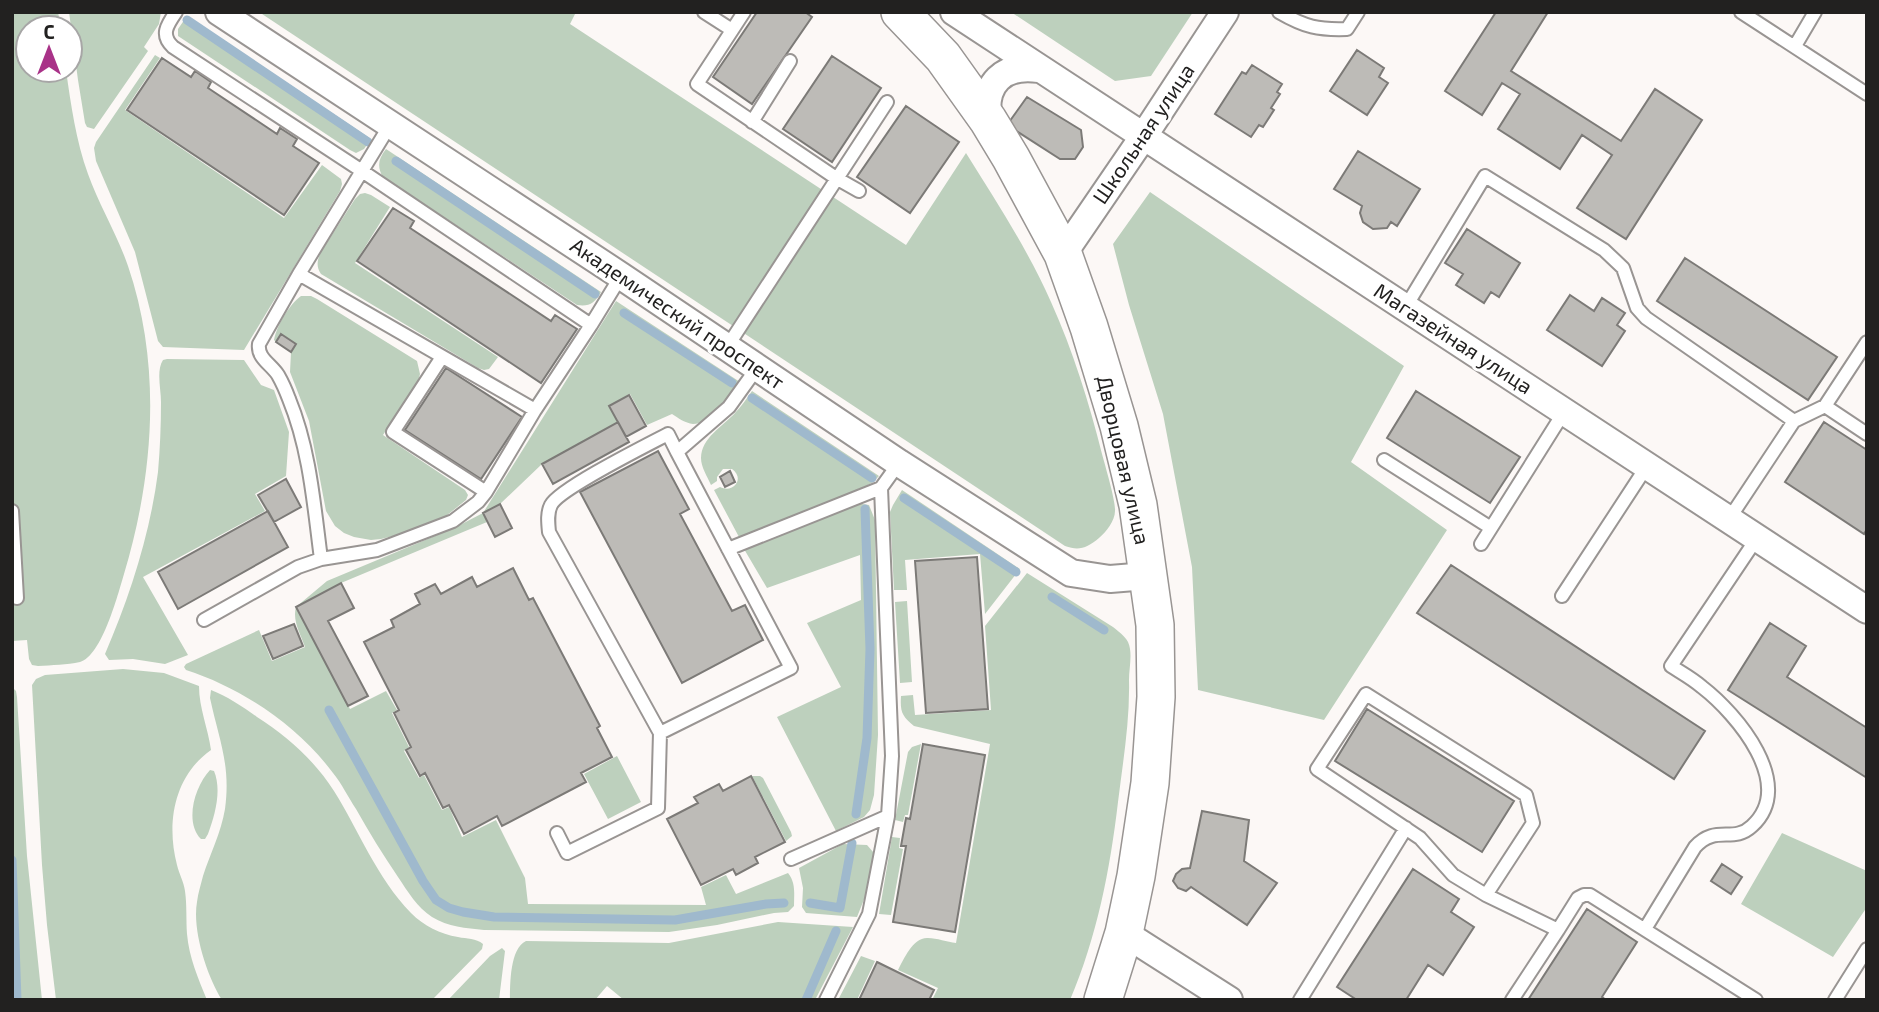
<svg xmlns="http://www.w3.org/2000/svg" width="1879" height="1012" font-family="'Exo 2',sans-serif">
<style>
.green{fill:#bdd0bd}
.lines{fill:none;stroke-linecap:round;stroke-linejoin:round}
.stream{stroke:#9fb9cd;stroke-width:9}
.building{fill:#bdbbb7;stroke:#7c7a77;stroke-width:2}
.service-casing{stroke:#999593;stroke-width:16}
.minor-casing{stroke:#999593;stroke-width:30}
.secondary-casing{stroke:#999593;stroke-width:40}
.service{stroke:#fff;stroke-width:12}
.minor{stroke:#fff;stroke-width:26}
.secondary{stroke:#fff;stroke-width:37}
.labels{text-anchor:middle;stroke-width:6;stroke-linejoin:round;paint-order:stroke}
.street-label{font-size:21px;fill:#222120;stroke:#fff}
</style>
<rect width="100%" height="100%" fill="#fcf8f6"/>
<path class="green" d="M12 12H58L61 28H28V70H66C71 105 76 141 88 174 99 205 117 234 128 266 162 366 154 474 124 574 118 594 102 656 80 662 67 665 52 665 38 666L32 665 29 659 27 640 12 641Z
M69 12H161L159 24 144 47 148 51 94 129 87 127 85 123 78 80Z
M259 12H576L570 24 906 245 966 153C996 201 1028 250 1051 302 1073 351 1089 402 1102 454 1105 465 1116 502 1115 511 1115 521 1106 532 1099 538 1087 548 1079 551 1065 546Z
M1011 12H1193L1151 76 1115 81Z
M187 16 371 139 364 149 356 153 350 150 178 36V29Z
M155 55 160 58 125 110 284 218 322 165 341 179 342 184 340 191 244 350 163 347 158 341 135 252 96 161 94 148 96 142Z
M386 149 601 292C595 303 589 307 577 305L383 177C377 167 378 159 386 149Z
M1150 192 1404 366 1351 462 1447 530 1324 720 1198 690 1192 567 1163 414 1129 305 1113 244Z
M365 193 371 195 390 207 355 263 498 357 489 369 484 370 478 368 321 274C316 267 317 260 321 252L355 199 360 194Z
M301 296H311L317 299 417 361 420 374 418 382 383 435 465 490 468 495 466 500 446 516 401 534 381 539 371 540 354 537 344 533 335 526 326 511 309 421 290 372 291 352 296 344 281 334 276 342 274 340C277 325 289 305 301 296Z
M616 301 740 382C731 395 710 424 693 424 685 423 678 418 672 414L647 425 630 394 609 406 618 422 542 464 500 504 483 513 487 522 341 583 296 607 350 709 386 691 397 710 392 713 409 747 404 751 419 778 424 775 442 810 449 807 462 837 496 820 525 878 528 904 706 905 701 887 726 875 736 894 788 873C796 883 794 894 794 906L788 912 774 913 717 925 669 932 484 930C466 928 448 927 432 917 417 907 408 892 398 877 383 855 369 832 356 809 348 797 342 784 333 773 298 726 242 688 186 670L184 667 186 664 259 630 272 661 305 647C301 635 292 621 296 607L327 581 454 528 483 513Z
M167 359 244 360 261 385 274 390 289 432 286 476 255 494 265 511 143 577 188 655 165 664 133 659 109 660 105 654C130 596 150 534 158 472 160 449 161 425 161 402 161 389 156 371 163 360Z
M752 391 879 476 873 482 860 490 739 537 714 490 720 487C734 494 745 478 732 469H723L717 477V481L711 485C707 476 701 467 701 458 701 438 723 426 735 413 741 407 747 398 752 391Z
M902 490 1020 569 985 614 980 554 905 560 907 590H894L890 512 893 505Z
M856 503 869 505 875 520 878 735 874 795 870 810 864 817 836 831 777 717 841 687 807 623 861 600 860 555 767 588 744 549Z
M1027 573 1113 627C1118 631 1125 636 1128 642 1133 653 1129 668 1129 680 1130 721 1123 761 1118 802 1110 870 1097 937 1070 1000H932L938 988 898 970C904 959 913 937 928 938 937 938 947 942 956 943L990 744 914 726C902 716 900 712 901 696L913 695 915 715 991 710 985 626Z
M907 601 912 682 900 683 895 602Z
M123 669 164 673 199 686C199 708 208 728 211 750 174 776 166 823 177 865 179 874 184 882 185 891 187 905 186 919 187 934 189 957 198 978 207 1000H56L47 925 42 865 32 685 36 679 45 675Z
M12 687 16 691 17 697 27 856 42 1000H12Z
M211 690C227 696 243 707 257 717 287 736 315 761 334 791 359 831 377 878 411 913 424 926 440 934 458 937 467 939 476 938 483 944L482 949 432 1000H222C207 976 192 930 197 902 198 893 201 884 203 876 210 854 221 833 225 809 231 765 219 740 210 698Z
M921 744 908 815H905L903 822 895 820 908 752 912 747Z
M617 756 641 802 608 819 584 774Z
M210 770 214 771C222 790 215 815 208 834L205 839H201C184 822 195 786 210 770Z
M752 776H760L763 778 791 832 792 836 786 841Z
M1782 833 1867 871V907L1833 957 1741 904Z
M892 837 900 838 899 848 903 849 891 915 879 914Z
M843 844 867 845 874 853 865 897 857 917 806 913 802 907 803 888 799 868Z
M778 922 853 927 815 1000H624L607 986 595 1000H510C510 984 510 948 526 941L669 943Z
M502 948 505 951 499 1000H448L490 956Z
M861 956 875 961 857 1000H838Z"/>
<g class="lines">
<path class="stream" d="M187 20 368 142
M396 161 595 294
M624 313 732 383
M752 398 872 478
M904 498 1016 572
M1052 597 1104 630
M329 710 423 881 436 900 449 908 463 912 494 917 675 920 766 904 784 903
M856 814 867 738 870 649 865 509
M12 860 17 1000
M810 903 840 908 852 843
M806 1000 836 931"/>
</g>
<path class="building" d="M757 12H805L812 17 752 104 713 77Z
M1496 12H1548L1511 71 1621 141 1655 89 1702 120 1626 239 1577 208 1612 155 1582 135 1560 169 1498 129 1520 94 1502 83 1482 115 1445 91Z
M1357 50 1384 68 1379 77 1388 83 1367 115 1330 91Z
M832 56 881 88 832 162 783 129Z
M162 58 191 77 195 71 211 82 208 88 277 134 280 128 297 139 293 146 319 163 284 215 127 110Z
M1252 65 1282 84 1277 92 1280 94 1271 108 1274 110 1263 127 1259 125 1251 137 1215 114 1242 72 1246 74Z
M1027 97 1081 130 1083 147 1075 159H1060L1007 125Z
M906 106 959 142 910 213 857 177Z
M1358 151 1420 189 1397 226 1391 222 1387 228 1373 229 1363 222 1360 213 1362 206 1334 189Z
M393 208 414 221 410 228 551 321 555 315 577 329 541 383 357 261Z
M1467 229 1520 263 1499 297 1491 292 1484 303 1456 285 1463 274 1445 263Z
M1685 258 1837 357 1808 400 1657 301Z
M1570 295 1594 311 1602 298 1625 313 1617 325 1625 331 1602 366 1547 330Z
M281 334 296 344 291 352 276 342Z
M446 368 522 417 481 479 405 430Z
M1416 391 1520 457 1490 503 1387 438Z
M629 395 646 426 626 437 609 406Z
M618 422 629 442 553 484 542 464Z
M1824 422 1867 450V529L1864 534 1785 482Z
M658 451 689 509 680 514 732 611 745 605 763 640 682 683 580 492Z
M730 471 735 482 725 487 720 477Z
M286 479 301 507 274 522 258 495Z
M500 504 512 528 495 537 483 513Z
M268 511 288 547 178 609 158 572Z
M977 557 988 709 926 713 915 561Z
M1451 565 1705 731 1674 779 1417 613Z
M513 568 529 600 533 598 600 726 597 728 612 757 581 773 586 782 502 826 497 816 464 834 449 805 443 808 425 773 420 776 406 750 411 747 394 713 399 710 364 642 394 627 391 620 420 604 415 594 435 584 441 594 472 577 477 587Z
M341 583 354 608 328 621 368 696 348 706 296 607Z
M1770 623 1806 646 1787 677 1867 728V778L1728 690Z
M294 624 303 646 273 659 263 636Z
M1367 709 1514 801 1482 852 1335 761Z
M923 744 985 755 955 932 893 922 906 846H901L906 818 910 819Z
M751 776 785 842 755 857 758 863 736 875 733 869 701 885 667 819 698 803 694 797 719 784 723 791Z
M1202 811 1249 820 1244 861 1277 883 1247 925 1191 887 1186 891 1178 888 1173 881 1176 874 1182 869 1190 868Z
M1722 864 1742 877 1731 894 1711 881Z
M1413 869 1459 899 1451 912 1474 927 1443 975 1428 965 1406 1000H1357L1337 987Z
M1587 909 1637 942 1602 997 1606 1000H1528Z
M877 962 934 990 929 1000H859Z"/>
<g class="lines">
<g class="service-casing">
<path id="service" d="M176 12C167 25 160 35 173 47L362 171 591 325
M704 12 732 30
M744 12 697 84 836 178 859 191
M1279 12C1305 27 1318 30 1347 29L1358 12
M1741 12 1867 94
M1795 46 1815 12
M752 122 790 61
M1405 308 1485 176 1604 250 1623 268 1637 308 1646 318 1794 421
M727 347 887 102
M442 357 393 432 486 492
M1825 406 1867 434
M535 410 591 325 621 276
M677 452 668 434C647 445 559 489 551 505 547 513 548 522 549 532L660 733 791 668 677 452 729 407 757 368
M1384 460 1491 528
M12 511 17 598
M1729 519 1794 421 1825 406 1867 342
M1481 544 1564 412
M728 549 881 488
M321 559C314 506 310 450 289 399 286 391 282 382 278 375 271 364 257 358 259 344L299 274 390 125
M1562 596 1647 466
M204 620 298 567 321 559 377 550 453 521 478 502 486 492 535 410 299 274
M557 833 567 853 658 808 660 733
M791 859 888 816
M1486 895 1533 823 1526 795 1366 694 1317 769 1420 838 1453 875 1486 895 1558 930 1512 1000
M1645 929 1695 847C1716 824 1733 844 1752 826 1797 785 1737 714 1702 687 1693 679 1682 673 1671 666L1757 538
M1558 930 1578 898 1584 895H1590L1756 1000
M826 1000 869 914 888 816 892 756 881 488 899 463
M1300 1000 1406 828
M1835 1000 1867 949"/>
</g>
<g class="minor-casing">
<path id="minor" d="M219 12 621 276 899 463 1071 573 1110 579 1147 576
M954 12 1867 610
M988 120C983 83 1003 64 1039 69
M1063 254 1143 137 1225 12
M1124 933 1229 1000"/>
</g>
<g class="secondary-casing">
<path id="secondary" d="M900 12 943 57 988 120 1011 158 1063 254 1089 327 1119 426 1138 505 1155 625 1156 697 1150 783 1136 876 1124 933 1103 1000"/>
</g>
<use href="#service" class="service"/>
<use href="#minor" class="minor"/>
<use href="#secondary" class="secondary"/>
</g>
<g class="labels">
<g class="street-label">
<text transform="translate(1144 134) rotate(-56)" y="7">Школьная улица</text>
<text transform="translate(677 314) rotate(34)" y="7">Академический проспект</text>
<text transform="translate(1453 339) rotate(33)" y="7">Магазейная улица</text>
<text transform="translate(1123 460) rotate(77)" y="7">Дворцовая улица</text>
</g>
</g>
<rect width="1879" height="1012" fill="none" stroke="#222120" stroke-width="28"/>
<g transform="translate(49 49)"><circle r="33" fill="#ffffff" stroke="#a7a6a6" stroke-width="2"/>
<path d="M0-5L12 26L0 18L-12 26Z" fill="#a93288"/>
<text y="-10" font-size="19" font-weight="bold" text-anchor="middle" fill="#222120">С</text>
</g>
</svg>
